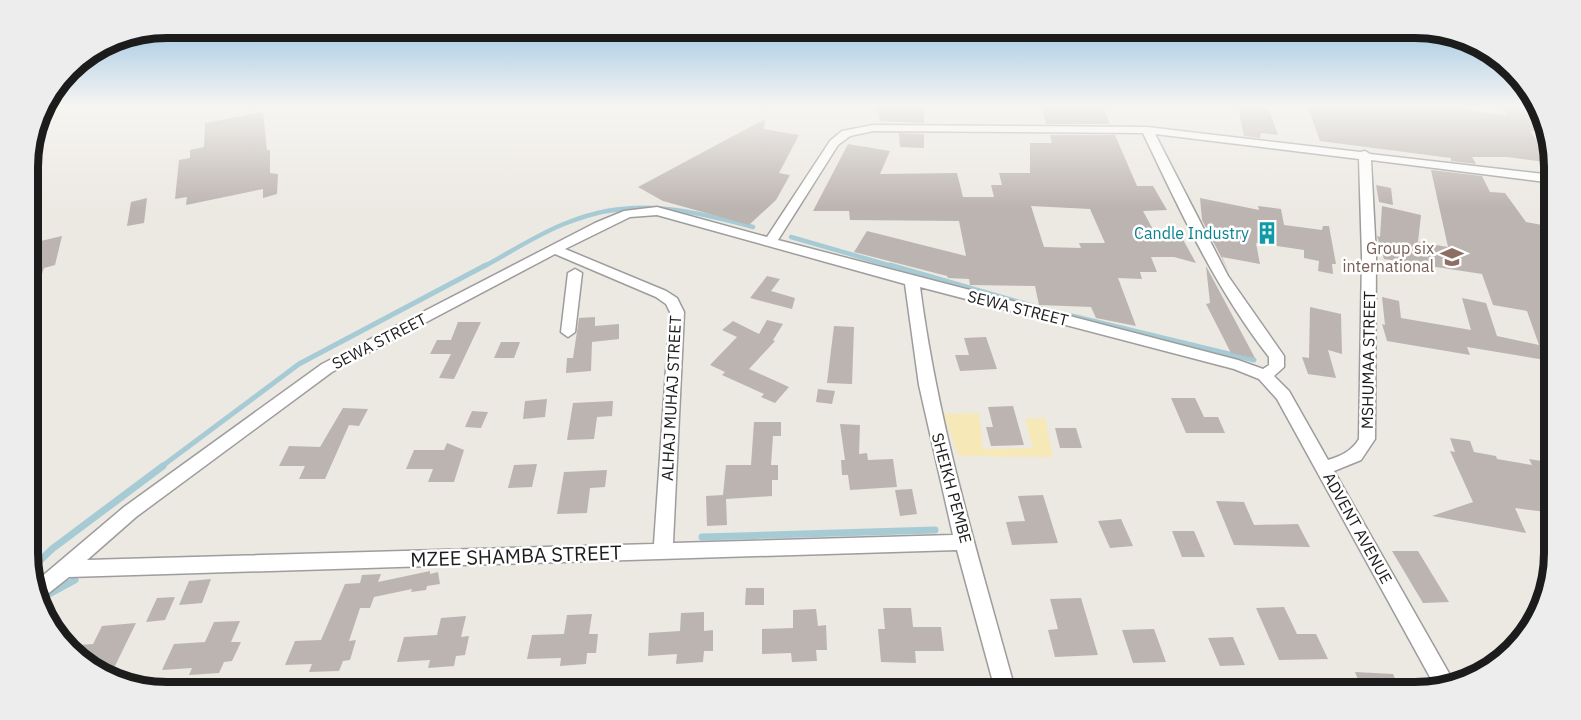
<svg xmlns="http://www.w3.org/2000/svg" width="1581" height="720" font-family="'IBM Plex Sans',sans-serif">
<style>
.sand{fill:#f6e8b7}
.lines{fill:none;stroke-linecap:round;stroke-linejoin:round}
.stream-far2{stroke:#a7cbd5;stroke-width:4.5}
.stream-far1{stroke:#a7cbd5;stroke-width:5}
.stream{stroke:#a7cbd5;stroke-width:7}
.building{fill:#bcb4b0;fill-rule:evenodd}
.street-casing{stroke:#9d9d9d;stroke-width:3}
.street{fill:#fff;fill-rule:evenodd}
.labels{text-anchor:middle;stroke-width:5;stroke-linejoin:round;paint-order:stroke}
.culture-label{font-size:16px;fill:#0d838f;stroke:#fff;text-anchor:end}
.education-label{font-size:16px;fill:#785e54;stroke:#fff;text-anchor:end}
.street-label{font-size:16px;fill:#1c1c1c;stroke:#fff}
.near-street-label{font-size:20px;fill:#1c1c1c;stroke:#fff}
.rim{fill:none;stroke:#1c1c1c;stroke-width:8}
</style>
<rect width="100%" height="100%" fill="#ece8e2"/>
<path class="sand" d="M979 413 983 449 1033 448 1025 419 1045 418 1053 457 959 456 943 414Z"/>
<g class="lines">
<path class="stream-far2" d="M791 237 895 267
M483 267C511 252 539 233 569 222 634 196 688 210 753 227"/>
<path class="stream-far1" d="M890 265 1039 308 1254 360
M161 467 299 364 486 265"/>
<path class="stream" d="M702 537 935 530
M28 572 52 549 163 466
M40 599 75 580"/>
</g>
<path class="building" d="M877 107H924V123L880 121Z
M1041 107H1103L1110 124H1046Z
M1238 107H1268L1278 135 1261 133 1260 138 1244 136Z
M1308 107H1468L1471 111 1507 115 1502 107H1523L1539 132 1530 131 1553 163 1507 157H1472L1476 164 1451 161V158L1320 141Z
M263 112 267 150H270V173L278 174 277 194 263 198V189L186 205 187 197 175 199 179 160 190 158V150L204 147 205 123Z
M765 119 764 129 799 135 779 173 790 175 776 200 749 225 663 201 638 187Z
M899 133 924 134V148L900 147Z
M1050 135H1115L1137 186H1153L1167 210 1143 211 1156 235 1181 236 1196 263 1174 257H1151L1157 272H1140L1142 279 1118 278 1136 326 1096 318 1091 307 1039 305 1035 286 970 285 969 279 948 278 947 276 854 252 867 231 966 256 959 221 850 220 849 211H813L848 144 890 151 880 174 957 173 963 197H994L991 185H1002L999 173H1030V143H1052ZM1031 206 1090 209 1105 243H1079L1081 248 1044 247Z
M1431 170 1482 176 1490 192 1505 193 1526 222 1553 227V268L1542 270 1553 296V379L1545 360 1467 347 1470 355 1387 341 1382 324 1385 325 1382 297 1399 301 1401 318 1471 330 1462 298 1486 303 1497 336 1539 345 1527 311 1493 305 1482 274 1384 259 1377 236 1380 237 1382 206 1421 215 1418 242 1448 247Z
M1376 185 1391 188 1393 205 1379 202Z
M147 198 144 223 127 226 131 202Z
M1200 198 1259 210 1258 206 1281 209 1284 225 1322 230 1323 226H1329L1336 264H1332L1333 274 1318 271 1319 261 1304 258V250L1256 243 1260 264 1222 257 1229 272 1202 220Z
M62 236 55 265 44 268 42 274 28 278V244Z
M1206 266 1255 358 1231 353 1206 304 1210 303Z
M767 276 780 279 771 291 795 298 792 309 750 298Z
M1310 307 1341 314 1342 354 1328 350 1336 378 1308 374 1302 357 1309 358Z
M595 317V326L619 324V339L592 342 591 371 566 373 567 358H573L579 318Z
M767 320 783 324 773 340 775 341 749 369 789 387 775 403 761 397 764 394 722 375 725 372 710 365 737 337 722 330 733 321 759 334Z
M458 322H481L454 379 439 378 451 354H430L437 340H451Z
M834 326 854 327 852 384 827 383Z
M986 337 997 369 960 371 955 355H969L964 338Z
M501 342H520L514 358H494Z
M818 389 835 391 832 404 816 402Z
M1171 398H1195L1204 417H1218L1225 433H1186Z
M547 399 545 417 523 419 525 401Z
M613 401 612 416 597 417 594 439 567 440 573 403Z
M1013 406 1024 445 991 446 986 427H993L988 407Z
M343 408 368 409 359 426 349 425 325 479H299L305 466H279L289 446 320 447Z
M472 411 488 412 481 428 465 427Z
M754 422H781V436H773L771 465H778V480H772V496L726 499 727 525 707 526 706 496 723 495 726 465H751Z
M840 424 860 425 859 454 867 453 868 460 893 459 897 487 850 490 848 475H842L841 460H845Z
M1055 428H1076L1082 448H1060Z
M1450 438 1470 441 1474 452 1496 456 1497 459 1532 465 1529 459 1554 463V513L1515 508 1526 533 1432 516 1473 502 1450 451 1455 452Z
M447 443 464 450 454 482H428L433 469H406L414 450H444Z
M537 464 532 487 508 488 514 465Z
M607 470 605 487 590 488 587 513 557 514 564 472Z
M912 489 917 514 900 516 895 490Z
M1043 495 1058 543 1012 545 1006 522 1025 521 1018 496Z
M1216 501 1244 502 1254 525 1298 524 1310 547 1234 545Z
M1121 519 1133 546 1110 548 1098 521Z
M1172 531H1194L1205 557H1182Z
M1392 551H1418L1449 602 1423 603Z
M430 571V574L438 572 440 584 427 586 426 590 411 592 412 589 374 597 370 608H360L349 641 356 640 350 660 343 661 339 671 309 672 312 664 285 665 295 641 321 640 345 584 360 583 362 575 381 574 378 582Z
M211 579 202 603 179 605 189 581Z
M746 588H764V605H745Z
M175 597 165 620 146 622 157 598Z
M1081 598 1098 655 1055 657 1048 630 1058 629 1050 599Z
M1284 607 1297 634H1316L1328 659 1279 660 1256 608Z
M883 608H911L913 627H941L944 651H915L916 663 881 662 878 629H885Z
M816 609 818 626 826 625 827 650H816L817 661 792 662 791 653 762 654V629L793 628V610Z
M704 612V631L713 630V651H704L703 662 676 664 677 654 648 656 649 633 680 631 681 613Z
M592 614 589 634H598L596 653H587L586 664 560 666 561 658 527 659 532 635 564 634 567 615Z
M466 616 461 637 469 636 465 655 456 656 454 666 428 668 430 660 397 662 404 637 437 635 441 618Z
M240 621 231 642H241L232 661 224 662 219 673 189 675 192 668 162 670 174 644 205 642 214 622Z
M136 623 115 666 103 667 100 672 65 646 93 644 102 626Z
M1154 629 1166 662 1133 663 1122 630Z
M1233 637 1245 665 1220 666 1208 638Z
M1355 672 1393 674 1401 693 1363 691Z"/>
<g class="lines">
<g class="street-casing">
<path id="street" d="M43 107H56L38 117Z
M873 125 1147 127 1360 152 1365 151 1370 154 1553 175V183L1371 160 1376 256 1375 439 1361 460 1334 471 1454 682 1436 688 1277 399 1259 379 1234 369 920 287C938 427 979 558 1016 693H996L957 550 69 577 40 600 33 584 124 507 322 364 595 223 624 211 657 207 767 237 830 141 842 131ZM873 131 1143 133C1180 211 1216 289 1269 357V365L1263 369 1238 360 778 240 838 145 850 136ZM1155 134 1359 159 1362 256 1359 439C1352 451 1341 456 1328 460L1289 391 1274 376 1284 367V356L1228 276ZM657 215 905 284 919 385 953 535 673 543 684 312 677 298 666 291 565 249 630 217ZM555 254 656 297 666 304 670 312 654 544 87 560 136 517 332 372Z
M575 269 582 273 575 332 568 337 561 332 568 273Z"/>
</g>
<use href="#street" class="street"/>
</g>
<linearGradient id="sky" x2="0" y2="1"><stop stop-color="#8ebde0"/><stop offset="0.51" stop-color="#f6f5f2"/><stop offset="1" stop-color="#f6f5f2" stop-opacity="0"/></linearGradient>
<rect width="1581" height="208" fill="url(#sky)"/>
<defs>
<g id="building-bare" transform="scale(1.8)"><path d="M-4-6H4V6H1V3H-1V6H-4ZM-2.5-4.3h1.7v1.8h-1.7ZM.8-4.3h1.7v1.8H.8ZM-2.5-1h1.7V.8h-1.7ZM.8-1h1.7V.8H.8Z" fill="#0f9aa8" stroke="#fff" stroke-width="2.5" paint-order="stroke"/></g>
<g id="school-bare" transform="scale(1.8)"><path d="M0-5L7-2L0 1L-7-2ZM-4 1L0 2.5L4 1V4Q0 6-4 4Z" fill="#8d6e63" stroke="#fff" stroke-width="2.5" paint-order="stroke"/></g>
</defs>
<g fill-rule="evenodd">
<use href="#building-bare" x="1267" y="233"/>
<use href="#school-bare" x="1452" y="257"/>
</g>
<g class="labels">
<g class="culture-label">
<text x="1249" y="239">Candle Industry</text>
</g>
<g class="education-label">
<text x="1434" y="254">Group six<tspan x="1434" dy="18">international</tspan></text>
</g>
<g class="street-label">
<text transform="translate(1018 308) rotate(14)" y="6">SEWA STREET</text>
<text transform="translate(379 341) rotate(-27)" y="6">SEWA STREET</text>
<text transform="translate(1368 360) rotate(-89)" y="6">MSHUMAA STREET</text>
<text transform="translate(671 398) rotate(-87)" y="6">ALHAJ MUHAJ STREET</text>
<text transform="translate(952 488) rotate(75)" y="6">SHEIKH PEMBE</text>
<text transform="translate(1358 528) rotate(61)" y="6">ADVENT AVENUE</text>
</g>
<g class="near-street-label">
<text transform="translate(516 556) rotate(-2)" y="7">MZEE SHAMBA STREET</text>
</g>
</g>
<path d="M0 0H1581V720H0ZM167 38H1415A129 129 0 0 1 1544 167V553A129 129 0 0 1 1415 682H167A129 129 0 0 1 38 553V167A129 129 0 0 1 167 38Z" fill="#ededed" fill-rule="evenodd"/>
<path class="rim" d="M167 38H1415A129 129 0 0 1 1544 167V553A129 129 0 0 1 1415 682H167A129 129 0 0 1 38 553V167A129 129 0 0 1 167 38Z"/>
</svg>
